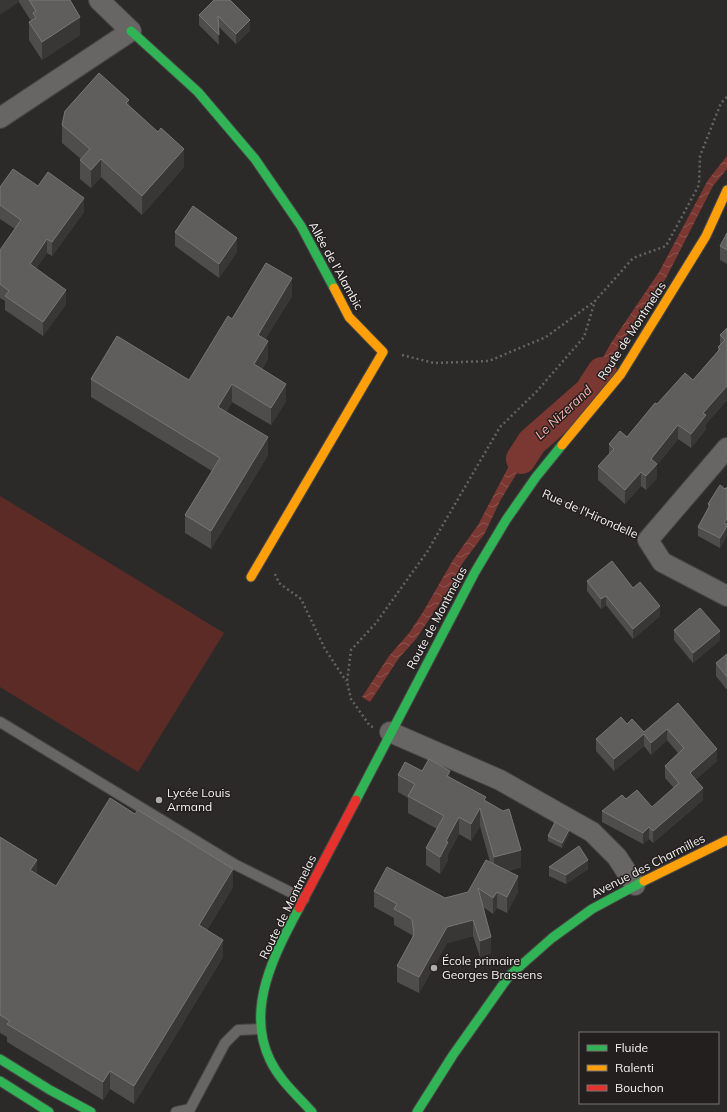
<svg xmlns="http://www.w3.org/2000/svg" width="727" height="1112" font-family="Mulish,sans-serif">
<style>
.grass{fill:#5c2b26}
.water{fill:url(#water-waves)}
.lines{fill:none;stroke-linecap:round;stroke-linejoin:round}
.river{stroke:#7b3731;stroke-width:30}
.lane-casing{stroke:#474646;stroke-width:12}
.street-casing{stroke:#474646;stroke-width:22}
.fast-casing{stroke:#474646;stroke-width:11}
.slow-casing{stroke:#474646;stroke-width:11}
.jam-casing{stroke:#474646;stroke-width:11}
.path{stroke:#656463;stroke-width:2.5;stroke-dasharray:2 3;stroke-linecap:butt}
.lane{stroke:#676665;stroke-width:10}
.street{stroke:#676665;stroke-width:20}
.fast{stroke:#30b455;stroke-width:9}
.slow{stroke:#ff9f0a;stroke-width:9}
.jam{stroke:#e5322d;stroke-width:9}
.wall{fill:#4e4d4c}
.shaded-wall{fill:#393736}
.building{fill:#605e5d;stroke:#777675}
.poi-dot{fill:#afadac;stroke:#231f1f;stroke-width:1.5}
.labels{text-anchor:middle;stroke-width:3;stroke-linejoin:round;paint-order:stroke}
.street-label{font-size:12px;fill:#f5f3f2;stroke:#231f1f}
.poi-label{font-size:12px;fill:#f5f3f2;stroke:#231f1f;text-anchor:start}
.water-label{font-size:13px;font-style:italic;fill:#fcb7af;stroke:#231f1f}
</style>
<defs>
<pattern id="water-waves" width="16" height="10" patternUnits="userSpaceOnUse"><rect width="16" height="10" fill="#7b3731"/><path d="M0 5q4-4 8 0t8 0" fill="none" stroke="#8e544f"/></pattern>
</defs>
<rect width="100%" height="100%" fill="#2c2a29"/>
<path class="grass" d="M0 496 224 633 138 772 0 687Z"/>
<path class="water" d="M727 156V169L713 186 666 278 654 299 621 343 597 388 561 431 539 443 528 455 500 501 485 533 462 564 448 591 416 639 399 658 370 702 362 697 389 656 409 633 423 612 453 560 478 525 510 464 529 438 561 421 582 395 611 343 659 272 708 180Z"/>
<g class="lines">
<path class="river" d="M521 459 532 442 589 392 602 372"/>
<g class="lane-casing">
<path id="lane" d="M0 722 234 864 304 899
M176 1112 190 1109 225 1043 238 1030 260 1029"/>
</g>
<g class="street-casing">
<path id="street" d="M0 118 131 31 99 0
M727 448 648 540 662 562 727 596
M390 732 500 780 592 832 617 857 635 885"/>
</g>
<g class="fast-casing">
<path id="fast" d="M131 31 198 92 255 159 301 226 334 288
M356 800 475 572 506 520 536 477 562 445
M299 908C275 953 245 1009 270 1060 280 1081 297 1095 312 1112
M0 1059 50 1090 91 1112
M0 1081 49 1112
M417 1112 453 1055 509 976 552 938 592 909 644 881"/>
</g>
<g class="slow-casing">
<path id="slow" d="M562 445 621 374 706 236 727 190
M251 577 383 352 349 317 334 288
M644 881 727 840"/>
</g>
<g class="jam-casing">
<path id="jam" d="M299 908 356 800"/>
</g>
<path class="path" d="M402 355 434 363 489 361 546 337 595 301
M546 494 633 533
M275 574 279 583 301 599 325 649 346 681
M373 727 370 726 351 699 347 682 351 650 376 623 427 552 500 427 537 391 584 337 595 301 633 258 666 246 699 185 700 156 721 103 727 97"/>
<use href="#lane" class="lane"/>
<use href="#street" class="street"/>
<use href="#fast" class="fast"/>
<use href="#slow" class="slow"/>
<use href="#jam" class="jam"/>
</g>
<path class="wall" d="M0 0H70L80 35 42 60 29 40V22L31 21 19 2Z
M214 0 250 30 236 44 218 26 219 45 199 25V15Z
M129 106 184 167 142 215 101 177 91 188 80 179V160L81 159 62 143V125Z
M38 186 84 212 52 256 47 253 36 268 66 304 43 336 5 310V301L0 298V250L15 229 0 219V187Z
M175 232 237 252 219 278 175 246Z
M727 233V264L720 260V246Z
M292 296 265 339 268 359 262 369 286 401 271 425 232 402 226 412 268 455 211 549 185 533V515L212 471 91 397V379L189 380 232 319Z
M727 328V400L706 424V429L691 448 678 439 657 465V478L646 490 641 486 625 504 598 480V466L609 454V444L627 437 657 404 693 380 718 351V347L720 345V335Z
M727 487V535L720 548 698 536V527L708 508V504Z
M587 581 633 588 660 616 633 639 606 605 601 609 587 591Z
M674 630 720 640 693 663 674 640Z
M727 654V690L716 676V663Z
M678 703 717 761 695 780 703 800 653 843 649 839 643 844 602 822V811L626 799 652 807 674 788 665 778V766L678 753 667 740 651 755 644 746 614 771 596 751V739L627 724 644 732Z
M422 771 450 777 486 801 521 867 507 871 518 892 507 913 497 908 493 914 483 907 491 953 480 957 473 936 447 943 419 993 397 982V966L412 938V935L394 925V918L374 907V891L445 898 468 892 490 862 480 826 471 841 459 834 448 854V860L440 874 426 865V848L437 829 408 813V798L398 792V775Z
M569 834 562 848 548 841V836Z
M0 837 37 874 56 886 233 887 207 930 223 957 134 1104 110 1089 103 1100 7 1042V1037L0 1033Z
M549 867 588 869 566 884 549 876Z"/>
<path class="shaded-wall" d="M0 0H19V2L0 15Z
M80 17V35L42 60V42Z
M250 20V30L236 44V34Z
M129 100V118L126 103Z
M184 149V167L142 215V196Z
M101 159V177L91 188V170Z
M84 198V212L52 256V242Z
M237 238V252L219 278V264Z
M47 239V253L30 277V264Z
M292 278V296L258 352V335Z
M66 290V304L43 336V322Z
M268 341V359L254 381V364Z
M232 384V402L218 425V407Z
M286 384V401L271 425V408Z
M727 386V400L706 424V429L691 448V434L703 413Z
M678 425V439L657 465V478L646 490V476L651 459Z
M268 437V455L211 549V531Z
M641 472V486L625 504V490Z
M727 519V535L720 548V538L724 523Z
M606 596V605L601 609V599Z
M660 606V616L633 639V629Z
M720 631V640L693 663V653Z
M667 729V740L651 755V743Z
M644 734V746L614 771V759Z
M717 749V761L690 785V773Z
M450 771V788L447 776Z
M703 788V800L653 843V831Z
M480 808V826L471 841V824Z
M459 817V834L448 854V860L440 874V857L446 841Z
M649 827V839L643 844V833Z
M569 830V834L562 848V843Z
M521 850V867L494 874V857Z
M37 860V878L30 870Z
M588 860V869L566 884V875Z
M233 869V887L199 943V925Z
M518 876V892L507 913V897Z
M497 892V908L493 914V898Z
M473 920V936L447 943 419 993V977L447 927Z
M491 937V953L480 957V941Z
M223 940V957L134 1104V1086Z
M110 1071V1089L103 1100V1082Z"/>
<path class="building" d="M29 0H70L80 17 42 42 29 22 36 18 33 13 36 11Z
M214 0H230L250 20 236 34 218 16 219 35 199 15Z
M99 73 129 100 126 103 158 132 161 128 184 149 142 196 101 159 91 170 80 160 90 149 62 125 65 111Z
M13 169 38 186 48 172 84 198 52 242 47 239 30 264 66 290 43 322 5 296 9 291 0 284V250L21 220 0 205V187Z
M193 206 237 238 219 264 175 232Z
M727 233V250L720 246Z
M266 263 292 278 258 335 268 341 254 364 286 384 271 408 232 384 218 407 268 437 211 531 185 515 220 458 91 379 117 336 189 380 228 316 232 319Z
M727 328V386L703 413 706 415 691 434 678 425 651 459 657 464 646 476 641 472 625 490 598 466 614 449 609 444 620 431 627 437 655 403 657 404 685 373 693 380 720 349 718 347 725 340 720 335Z
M720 485 725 489 727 487V519L724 523 727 524V526L720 538 698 527 710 505 708 504Z
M612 561 633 588 640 582 660 606 633 629 606 596 601 599 587 581Z
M700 608 720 631 693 653 674 630Z
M727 654V677L716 663Z
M678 703 717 749 690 773 703 788 653 831 649 827 643 833 602 811 622 795 626 799 637 790 652 807 679 783 665 766 684 748 667 729 651 743 644 734 614 759 596 739 621 717 627 724 632 719 644 732Z
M429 759 450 771 447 776 486 797 484 800 503 811 509 809 521 850 494 857 480 808 471 824 459 817 446 841 448 842 440 857 426 848 444 816 408 796 415 784 398 775 405 762 422 771Z
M110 798 135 814 138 810 233 869 199 925 223 940 134 1086 110 1071 103 1082 7 1024 10 1021 0 1015V837L37 860 30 870 56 886Z
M555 822 569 830 562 843 548 836Z
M579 846 588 860 566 875 549 867Z
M486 860 518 876 507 897 497 892 493 898 478 888 491 937 480 941 473 920 447 927 419 977 397 966 414 935 412 919 394 909 397 904 374 891 387 867 445 898 468 892Z"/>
<g class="poi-dot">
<circle cx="159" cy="800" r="4"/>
<circle cx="434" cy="968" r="4"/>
</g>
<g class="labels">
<g class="street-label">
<text transform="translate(336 266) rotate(61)" y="4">Allée de l'Alambic</text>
<text transform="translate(632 331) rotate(-57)" y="4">Route de Montmelas</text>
<text transform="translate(590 514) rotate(24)" y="4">Rue de l'Hirondelle</text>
<text transform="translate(437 618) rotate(-62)" y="4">Route de Montmelas</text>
<text transform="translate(648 866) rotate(-27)" y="4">Avenue des Charmilles</text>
<text transform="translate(288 907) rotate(-64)" y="4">Route de Montmelas</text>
</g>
<g class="poi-label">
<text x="167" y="797">Lycée Louis<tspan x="167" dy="14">Armand</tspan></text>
<text x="442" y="965">École primaire<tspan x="442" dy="14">Georges Brassens</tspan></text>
</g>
<g class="water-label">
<text transform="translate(563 412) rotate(-43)" y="5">Le Nizerand</text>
</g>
</g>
<rect x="579" y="1032" width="140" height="72" fill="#231f1f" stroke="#777473"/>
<rect x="587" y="1045" width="20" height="6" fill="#30b455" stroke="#777473"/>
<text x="615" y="1052" font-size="12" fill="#f5f3f2">Fluide</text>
<rect x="587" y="1065" width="20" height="6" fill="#ff9f0a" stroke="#777473"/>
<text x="615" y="1072" font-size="12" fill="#f5f3f2">Ralenti</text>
<rect x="587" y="1085" width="20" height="6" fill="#e5322d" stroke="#777473"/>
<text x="615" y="1092" font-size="12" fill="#f5f3f2">Bouchon</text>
</svg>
